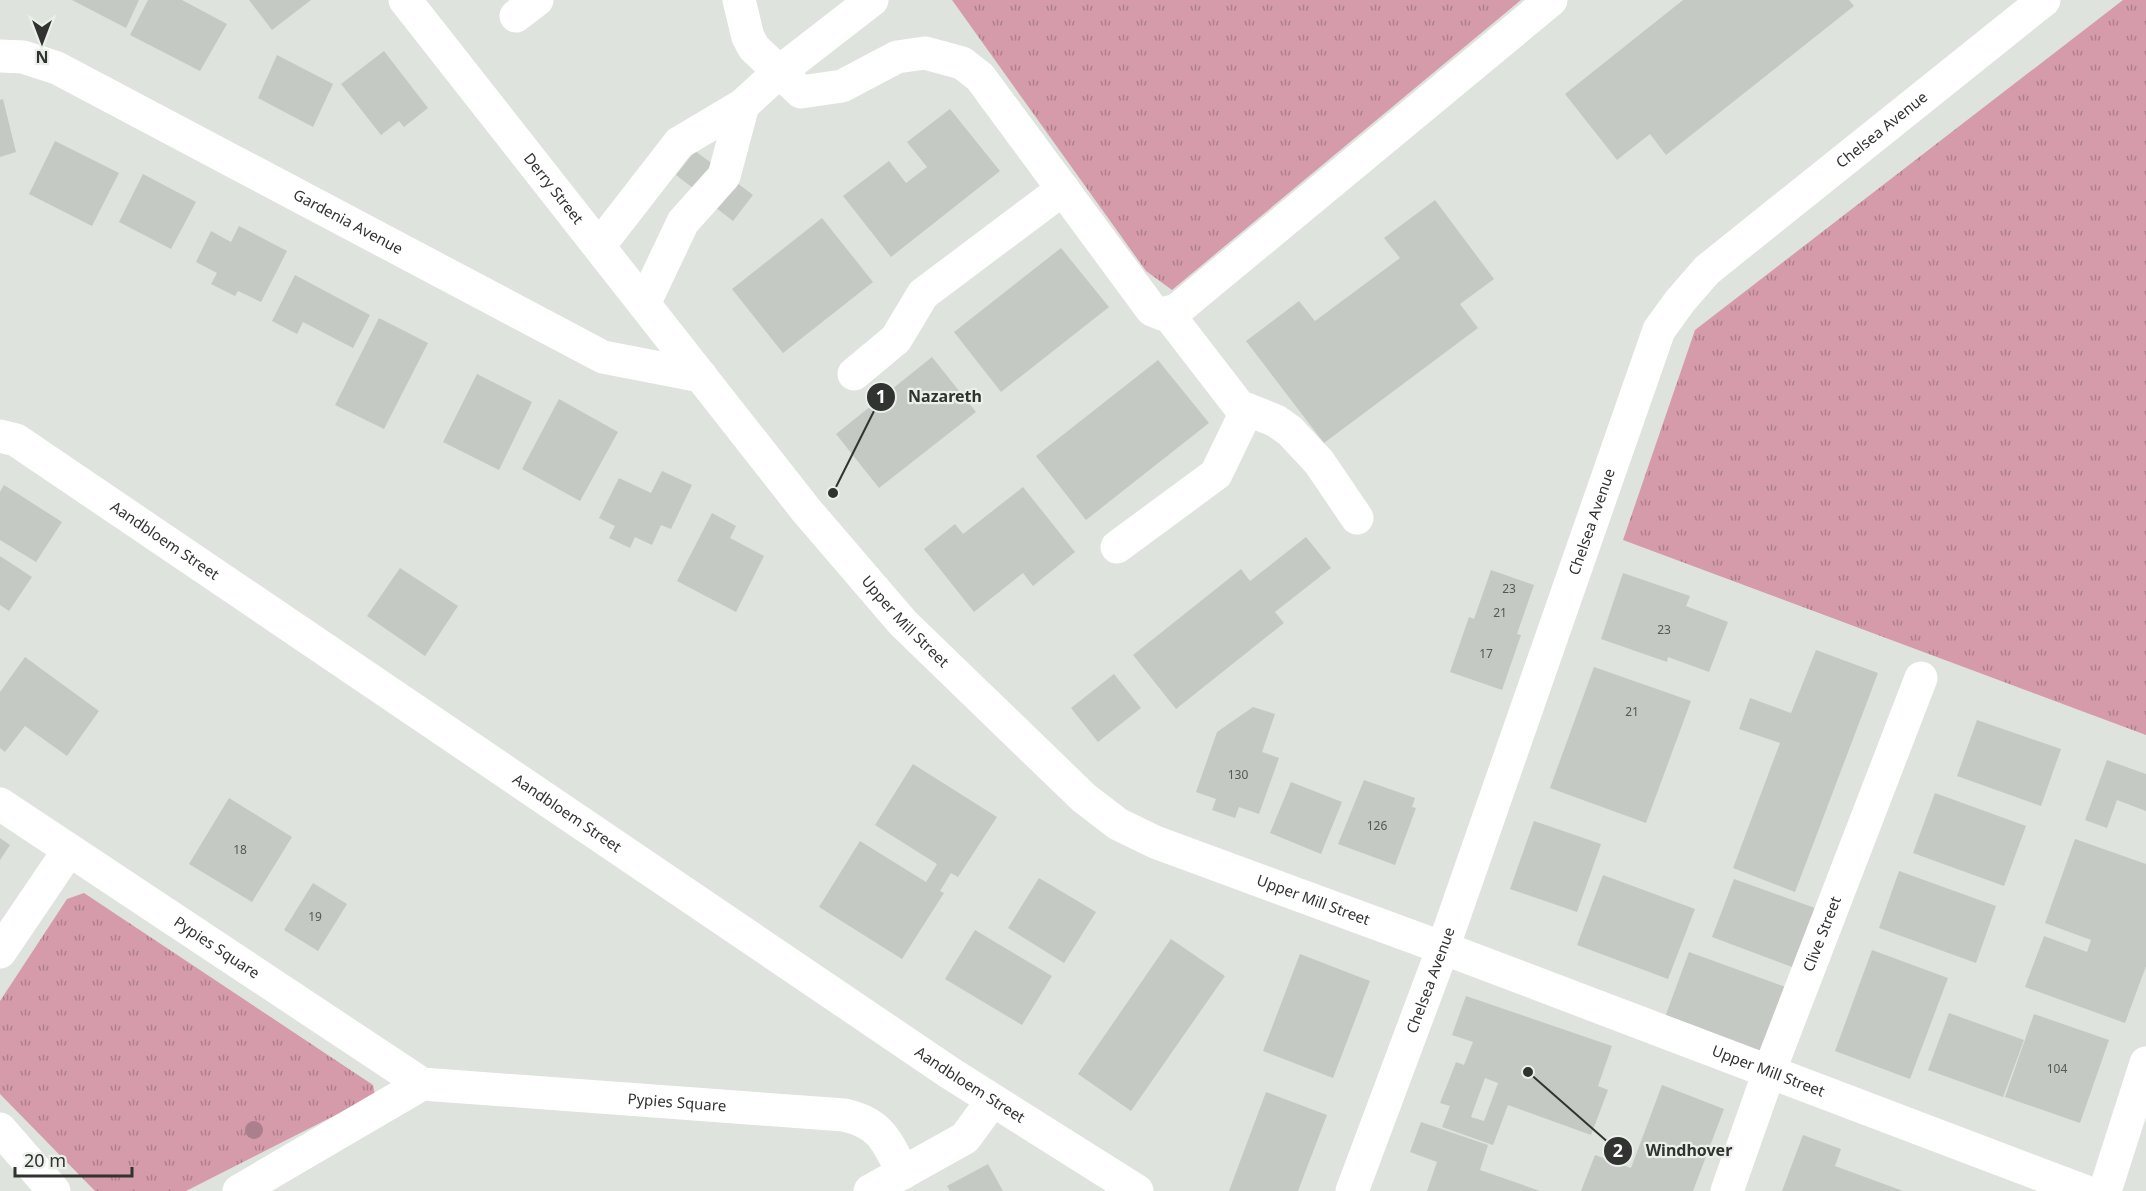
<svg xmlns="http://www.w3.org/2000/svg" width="2146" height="1191" font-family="'Noto Sans',sans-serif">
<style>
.park{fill:url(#park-tufts)}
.building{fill:#c4c9c4;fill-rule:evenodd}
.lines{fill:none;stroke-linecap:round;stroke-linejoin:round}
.minor{stroke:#fff;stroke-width:33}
.tree{fill:#ac7f8d}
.labels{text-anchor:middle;stroke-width:4.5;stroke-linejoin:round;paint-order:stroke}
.number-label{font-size:12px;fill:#565856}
.street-label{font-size:15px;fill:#313331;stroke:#ebf0eb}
.leader{fill:none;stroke:#313331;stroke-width:2}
.callout-dot{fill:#313331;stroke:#ebf0eb;stroke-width:2}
.mark-label{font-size:18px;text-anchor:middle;font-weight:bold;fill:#fff}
.callout-label{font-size:16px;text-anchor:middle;font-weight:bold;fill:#313331;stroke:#ebf0eb;stroke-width:4.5;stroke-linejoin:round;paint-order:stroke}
</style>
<defs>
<pattern id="park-tufts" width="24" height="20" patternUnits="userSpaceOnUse" patternTransform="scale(1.5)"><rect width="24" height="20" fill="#d69baa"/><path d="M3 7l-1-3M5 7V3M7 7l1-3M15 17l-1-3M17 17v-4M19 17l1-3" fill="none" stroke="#ae7f8b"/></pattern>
</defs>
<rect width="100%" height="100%" fill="#dee3dd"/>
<path class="park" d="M952 0H1521L1172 290 1146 271Z
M2123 0H2146V735L1623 540 1695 330Z
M84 893 373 1085 375 1095 186 1191H95L0 1094V1001L67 899Z"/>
<path class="building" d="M72 0H139L126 28Z
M148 0H182L227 24 200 71 130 35Z
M249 0H311L272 30Z
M1683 0H1849L1854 6 1666 155 1650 134 1617 160 1565 94Z
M384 51 428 108 404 127 399 121 381 135 341 84Z
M277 55 333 84 313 127 258 98Z
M3 99 16 152 0 157V100Z
M950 109 1000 171 891 257 843 196 889 161 906 183 927 167 907 142Z
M55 141 119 173 92 226 29 194Z
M695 151 717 167 698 192 676 175Z
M143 174 196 202 171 249 119 222Z
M736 182 753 195 733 221 715 207Z
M1435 200 1494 279 1460 304 1478 328 1324 443 1246 341 1299 301 1315 321 1400 258 1384 238Z
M822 218 873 282 783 353 732 289Z
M239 226 287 251 261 302 238 291 235 296 211 284 217 273 196 262 211 231 231 242Z
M1061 248 1109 307 1001 392 954 332Z
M295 275 370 315 353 348 303 322 297 334 272 321Z
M379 318 428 343 384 429 335 405Z
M932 357 976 412 879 488 836 434Z
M1158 360 1209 423 1086 520 1036 456Z
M477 374 532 402 499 470 443 442Z
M559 399 618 432 580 501 522 469Z
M662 471 692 485 671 529 661 525 652 545 635 537 630 548 609 538 615 526 599 518 619 478 651 493Z
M4 485 62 522 36 562 0 540V492Z
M1023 487 1075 552 1033 586 1023 573 974 612 924 549 955 524 963 534Z
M712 513 736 526 730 538 764 556 736 612 677 581Z
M1306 537 1331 568 1275 612 1284 623 1176 709 1133 655 1241 569 1250 581Z
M0 556 32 577 9 611 0 605Z
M400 568 458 606 425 656 367 616Z
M1491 570 1534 585 1517 634 1521 635 1502 690 1450 672 1469 617 1474 619Z
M1623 573 1690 596 1686 606 1728 622 1709 672 1668 657 1667 662 1601 639Z
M1816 650 1878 673 1795 892 1733 868 1780 743 1739 729 1750 698 1791 713Z
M25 657 99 711 67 756 25 726 5 752 0 748V692Z
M1594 667 1691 701 1646 823 1550 788Z
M1114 674 1141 708 1098 742 1071 708Z
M1253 707 1275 714 1262 752 1279 758 1259 814 1239 807 1235 818 1212 810 1216 799 1196 792 1217 732Z
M1977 720 2061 749 2041 806 1957 776Z
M2107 760 2146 774V811L2117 800 2107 828 2085 820Z
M913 764 997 817 958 877 951 873 940 891 944 893 902 959 819 907 860 841 926 882 937 864 875 825Z
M1364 780 1415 798 1412 807 1416 808 1395 865 1338 844Z
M1291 782 1342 802 1321 854 1270 833Z
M1935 793 2026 826 2004 886 1913 853Z
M229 798 292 837 252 902 189 864Z
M1534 821 1601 844 1577 912 1510 889Z
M0 838 10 845 0 860Z
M2075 839 2146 864V966L2125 1023 2025 987 2044 936 2087 952 2091 940 2045 923Z
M1899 871 1996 906 1976 963 1879 928Z
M1603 875 1695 909 1668 979 1577 945Z
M1039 878 1096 912 1064 963 1008 928Z
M1734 879 1815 908 1792 967 1712 937Z
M313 883 347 904 318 951 284 930Z
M975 930 1052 976 1022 1025 945 979Z
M1171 939 1225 976 1131 1111 1078 1074Z
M1872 950 1948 978 1910 1079 1835 1051Z
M1689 952 1788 988 1762 1056 1664 1020Z
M1300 954 1370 981 1333 1078 1263 1051Z
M1466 996 1612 1046 1598 1086 1608 1090 1591 1135 1508 1105 1493 1145 1442 1127 1450 1106 1440 1103 1456 1062 1464 1065 1473 1042 1452 1035ZM1485 1078 1498 1083 1484 1121 1471 1117Z
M1949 1013 2024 1040 2003 1097 1928 1070Z
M2034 1014 2109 1040 2080 1123 2005 1097Z
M1662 1085 1724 1109 1693 1191H1581L1595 1155 1631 1168Z
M1266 1092 1327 1115 1298 1191H1229Z
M1421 1122 1488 1145 1480 1170 1540 1191H1427L1437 1162 1410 1152Z
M1803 1135 1841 1149 1835 1166 1903 1191H1782Z
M988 1164 1003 1191H950L947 1186Z"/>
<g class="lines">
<g class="minor">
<path id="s1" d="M405 0 806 510 903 623 1084 798 1118 824 1155 842 1443 948 2084 1191"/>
<path d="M739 0 748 37 754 48 801 92 842 86 897 57 925 53 962 63 980 77 1152 310 1162 314 1177 310 1196 294 1551 0"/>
<path d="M516 16 537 0"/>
<path id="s2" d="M0 56 23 57 57 68 603 357 701 376"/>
<path d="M599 246 679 143 743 105 779 72 872 0"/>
<path d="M644 304 683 222 724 176 743 105"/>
<path d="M1168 314 1239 406 1276 421 1290 431 1319 462 1357 518"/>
<path d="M854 374 896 339 923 294 1063 189"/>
<path id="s3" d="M0 436 16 440 950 1073 1137 1191"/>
<path d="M1117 547 1216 474 1247 410"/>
<path id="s4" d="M0 804 422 1084 844 1115C881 1123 887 1141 903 1173"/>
<path d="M0 952 69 850"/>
<path d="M0 1129 54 1191"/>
<path d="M239 1191 422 1084"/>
<path d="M870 1191 965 1138 992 1101"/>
<path id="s5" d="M1352 1191 1443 948 1659 330 1680 301 1707 270 2044 0"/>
<path id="s6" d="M1727 1191 1769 1072 1921 678"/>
<path d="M2105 1191 2146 1063"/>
</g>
</g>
<circle class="tree" cx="254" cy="1130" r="9"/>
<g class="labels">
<g class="number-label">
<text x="1509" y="593">23</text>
<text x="1500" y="617">21</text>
<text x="1664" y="634">23</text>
<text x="1486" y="658">17</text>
<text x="1632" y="716">21</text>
<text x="1238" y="779">130</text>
<text x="1377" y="830">126</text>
<text x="240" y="854">18</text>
<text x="315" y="921">19</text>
<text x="2057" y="1073">104</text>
</g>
<g class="street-label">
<text dy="5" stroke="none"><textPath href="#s5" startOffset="1215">Chelsea Avenue</textPath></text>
<text dy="5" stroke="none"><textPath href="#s1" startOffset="240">Derry Street</textPath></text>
<text dy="5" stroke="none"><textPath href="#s2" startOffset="388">Gardenia Avenue</textPath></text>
<text dy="5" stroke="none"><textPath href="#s5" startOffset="711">Chelsea Avenue</textPath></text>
<text dy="5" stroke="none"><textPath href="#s3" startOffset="196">Aandbloem Street</textPath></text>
<text dy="5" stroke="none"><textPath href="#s1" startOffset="798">Upper Mill Street</textPath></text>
<text dy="5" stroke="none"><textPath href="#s3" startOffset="682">Aandbloem Street</textPath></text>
<text dy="5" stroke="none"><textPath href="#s1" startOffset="1302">Upper Mill Street</textPath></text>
<text dy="5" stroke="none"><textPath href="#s6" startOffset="274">Clive Street</textPath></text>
<text dy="5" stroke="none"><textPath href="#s4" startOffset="260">Pypies Square</textPath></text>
<text dy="5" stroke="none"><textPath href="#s5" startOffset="225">Chelsea Avenue</textPath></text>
<text dy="5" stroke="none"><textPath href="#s1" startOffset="1788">Upper Mill Street</textPath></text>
<text dy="5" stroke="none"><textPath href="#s3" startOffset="1168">Aandbloem Street</textPath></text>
<text dy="5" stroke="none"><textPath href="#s4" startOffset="762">Pypies Square</textPath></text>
</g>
</g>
<path class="leader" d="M833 493L881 397M1528 1072L1618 1151"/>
<g class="callout-dot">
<circle cx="833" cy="493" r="6"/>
<circle cx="1528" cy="1072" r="6"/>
<circle cx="881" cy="397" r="15"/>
<circle cx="1618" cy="1151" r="15"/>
</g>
<g class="mark-label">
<text x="881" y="403">1</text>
<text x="1618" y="1157">2</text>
</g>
<g class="callout-label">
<text x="945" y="402">Nazareth</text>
<text x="1689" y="1156">Windhover</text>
</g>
<g transform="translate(42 42) rotate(180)" stroke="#ebf0eb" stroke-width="4.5" paint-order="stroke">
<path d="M0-4.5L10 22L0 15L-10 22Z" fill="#313331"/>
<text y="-9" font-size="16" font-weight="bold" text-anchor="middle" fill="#313331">N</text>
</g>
<path d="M15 1167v9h117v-9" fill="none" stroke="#313331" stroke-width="3"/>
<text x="24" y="1167" font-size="18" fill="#313331" stroke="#ebf0eb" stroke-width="4.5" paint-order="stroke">20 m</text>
</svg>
